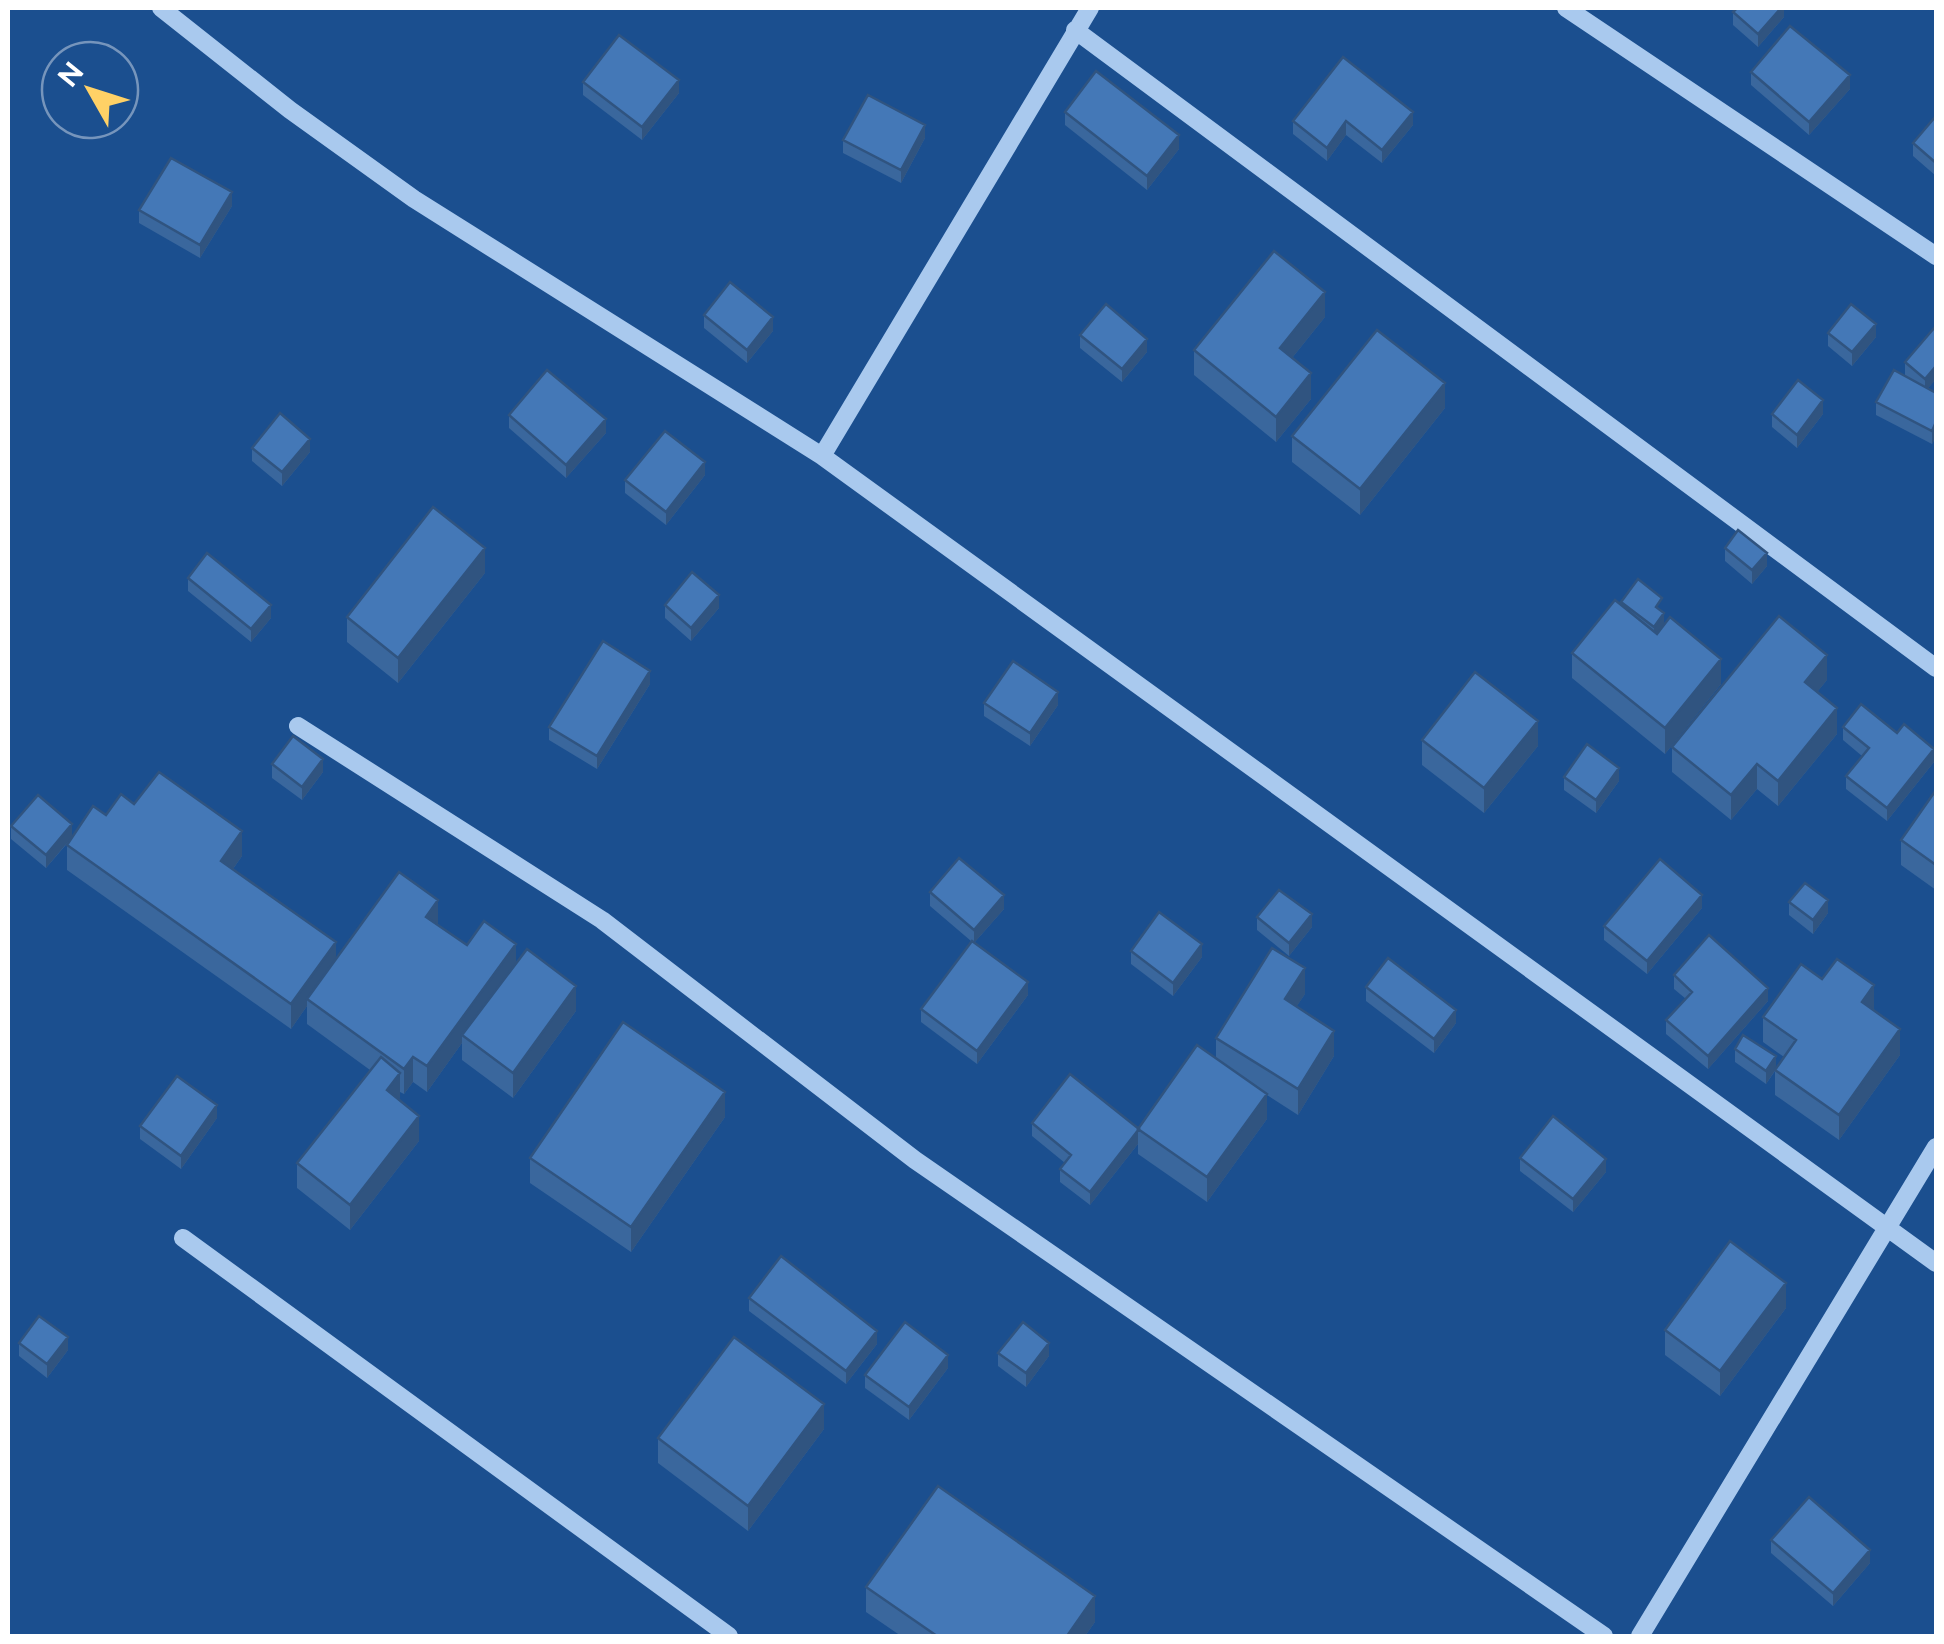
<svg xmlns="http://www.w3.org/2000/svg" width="1944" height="1644" font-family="Raleway,sans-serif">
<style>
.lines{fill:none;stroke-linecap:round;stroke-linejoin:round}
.minor{stroke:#a9c9ee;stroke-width:18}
.wall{fill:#3a679d}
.shaded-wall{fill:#305480}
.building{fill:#4478b7;stroke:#305480;stroke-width:2.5}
</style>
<rect width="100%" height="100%" fill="#1b4f8f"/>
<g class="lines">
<path class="minor" d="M161 8 290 110 414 199 822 456 1936 1263
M1566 8 1936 256
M1075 30 1936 668
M822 456 1090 8
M298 726 602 920 915 1160 1604 1636
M183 1238 729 1636
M1640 1636 1936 1147"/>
</g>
<path class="wall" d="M1784 8V17L1758 47 1733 25V12Z
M1343 57 1413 125 1382 163 1346 135 1327 161 1293 134V121Z
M1751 72 1850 89 1809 135 1751 85Z
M583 82 679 93 642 140 583 95Z
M1065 112 1179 149 1147 190 1065 125Z
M1936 116V176L1913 156V143Z
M925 138 901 183 843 153V140Z
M232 206 200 258 139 223V210Z
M704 315 773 331 747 363 704 328Z
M1325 317 1292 358 1311 399 1276 442 1194 375V350Z
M1936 328V379L1928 388 1936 393V436L1932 444 1876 415V402L1905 375V362Z
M1828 333 1876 337 1852 366 1828 346Z
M1080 335 1147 352 1122 382 1080 348Z
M1445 408 1360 515 1292 462V436Z
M1772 414H1823L1797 448 1772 427Z
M509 415 606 433 566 478 509 428Z
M252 448 310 452 282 486 252 461Z
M705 475 666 525 625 493V480Z
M1725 548 1767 566 1752 584 1725 561Z
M485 573 398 683 347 642V617Z
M188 578 271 618 251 642 188 591Z
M1621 602 1662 611 1664 625 1721 684 1665 754 1572 678V653L1621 605Z
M665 605 719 608 691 641 665 618Z
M1827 680 1817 692 1837 734 1778 806 1757 789 1731 820 1672 772V747Z
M650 684 597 769 549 740V727Z
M984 703 1058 705 1030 746 984 716Z
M1843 727 1897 733 1934 762 1887 821 1846 789V776L1862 756 1843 740Z
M1422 740 1538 746 1484 813 1422 765Z
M272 764 323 772 302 800 272 778Z
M1564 777 1619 781 1596 813 1564 790Z
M1936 790V890L1901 865V840Z
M134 804 242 856 233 869 336 960 438 925 467 945 516 963 576 1011 513 1098 462 1060V1043L427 1092 413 1082 404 1094 400 1092 399 1100 419 1141 350 1230 297 1188V1163L370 1070 307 1024V1006L291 1029 67 870V845L71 839 46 868 11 839V826L72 837 106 815Z
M930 892 1004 909 974 943 1028 995 977 1064 921 1022V1009L971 941 930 906Z
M1789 902 1828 913 1813 934 1789 915Z
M1702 908 1647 974 1604 940V926Z
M1257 917 1312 927 1289 956 1257 930Z
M1131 951 1202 957 1173 996 1131 964Z
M1674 975 1768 1001 1708 1069 1666 1034V1020L1686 999 1674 989Z
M1822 979 1874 1010 1900 1055 1839 1140 1775 1095V1071L1766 1084 1735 1062V1049L1776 1068 1784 1057 1763 1042V1017Z
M1366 987 1456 1023 1434 1053 1366 1001Z
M1305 994 1296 1007 1334 1056 1298 1115 1267 1095V1119L1207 1202 1138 1154V1144L1090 1205 1060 1182V1169L1065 1163 1032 1136V1123L1138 1128 1216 1058V1038Z
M725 1117 631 1252 530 1183V1158Z
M217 1118 181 1169 140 1139V1126Z
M1520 1158 1606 1172 1573 1212 1520 1171Z
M749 1298 877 1344 846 1384 749 1311Z
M1786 1308 1720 1396 1665 1355V1330Z
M19 1343 68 1350 47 1378 19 1356Z
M998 1353 1049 1356 1026 1387 998 1366Z
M948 1368 909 1420 865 1388V1375Z
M824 1429 748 1531 658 1463V1438Z
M1771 1540 1870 1563 1833 1606 1771 1553Z
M866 1587 1095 1622 1085 1636H901L866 1612Z"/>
<path class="shaded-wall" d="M1781 8H1784V17L1758 47V34Z
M1850 75V89L1809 135V122Z
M679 80V93L642 140V127Z
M1413 112V125L1382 163V150Z
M1346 121V135L1327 161V148Z
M925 125V138L901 183V170Z
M1179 135V149L1147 190V176Z
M232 192V206L200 258V245Z
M1325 292V317L1280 373V348Z
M773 317V331L747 363V350Z
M1876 324V337L1852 366V352Z
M1147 339V352L1122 382V369Z
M1936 366V379L1925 392V379Z
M1311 373V399L1276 442V417Z
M1445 383V408L1360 515V489Z
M1823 400V414L1797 448V435Z
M606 419V433L566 478V465Z
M1936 422V436L1932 444V431Z
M310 439V452L282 486V472Z
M705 462V475L666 525V512Z
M485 548V573L398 683V658Z
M1767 553V566L1752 584V570Z
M719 595V608L691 641V628Z
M271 605V618L251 642V629Z
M1664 613V626L1654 641V627Z
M1827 655V680L1805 707V682Z
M1721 659V684L1665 754V728Z
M650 671V684L597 769V756Z
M1058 692V705L1030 746V733Z
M1837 708V734L1778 806V781Z
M1538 721V746L1484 813V788Z
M1934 749V762L1887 821V808Z
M323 759V772L302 800V787Z
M1757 764V789L1731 820V795Z
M1619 768V781L1596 813V800Z
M72 824V837L46 868V855Z
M242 831V856L221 886V861Z
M1004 895V909L974 943V930Z
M1702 895V908L1647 974V961Z
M438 900V925L426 917Z
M1828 900V913L1813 934V920Z
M1312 914V927L1289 956V943Z
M336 942V968L307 999V1006L291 1029V1004Z
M516 944V969L462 1035V1043L427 1092V1066Z
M1202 944V957L1173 996V983Z
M1305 968V994L1285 1024V999Z
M1028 982V995L977 1064V1051Z
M1874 985V1011L1862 1002Z
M576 986V1011L513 1098V1073Z
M1768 988V1001L1708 1069V1056Z
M1456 1010V1023L1434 1053V1039Z
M1900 1029V1055L1839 1140V1115Z
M1334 1031V1056L1298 1115V1089Z
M1776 1056V1069L1766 1084V1071Z
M413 1057V1082L404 1094V1069Z
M400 1073V1098L387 1115V1090Z
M725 1092V1117L631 1252V1227Z
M1267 1094V1119L1207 1202V1177Z
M217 1105V1118L181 1169V1156Z
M419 1116V1141L350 1230V1205Z
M1138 1131V1144L1090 1205V1192Z
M1606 1159V1172L1573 1212V1199Z
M1786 1283V1308L1720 1396V1371Z
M877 1331V1344L846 1384V1371Z
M68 1337V1350L47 1378V1364Z
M1049 1343V1356L1026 1387V1373Z
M948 1355V1368L909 1420V1407Z
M824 1404V1429L748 1531V1506Z
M1870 1550V1563L1833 1606V1593Z
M1095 1596V1622L1085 1636H1067Z"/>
<path class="building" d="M1737 8H1781L1758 34 1733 12Z
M1790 26 1850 75 1809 122 1751 72Z
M619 35 679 80 642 127 583 82Z
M1343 57 1413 112 1382 150 1346 121 1327 148 1293 121Z
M1096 71 1179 135 1147 176 1065 112Z
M868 95 925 125 901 170 843 140Z
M1936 116V163L1913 143Z
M171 158 232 192 200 245 139 210Z
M1274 251 1325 292 1280 348 1311 373 1276 417 1194 350Z
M730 282 773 317 747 350 704 315Z
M1106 304 1147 339 1122 369 1080 335Z
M1851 304 1876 324 1852 352 1828 333Z
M1935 327 1936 328V366L1925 379 1905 362Z
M1377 330 1445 383 1360 489 1292 436Z
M547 370 606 419 566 465 509 415Z
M1894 370 1936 393V422L1932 431 1876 402Z
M1798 380 1823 400 1797 435 1772 414Z
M280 413 310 439 282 472 252 448Z
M665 431 705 462 666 512 625 480Z
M433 507 485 548 398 658 347 617Z
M1738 530 1767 553 1752 570 1725 548Z
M207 553 271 605 251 629 188 578Z
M692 572 719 595 691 628 665 605Z
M1638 579 1662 598 1656 607 1664 613 1654 627 1621 602Z
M1615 600 1657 634 1670 617 1721 659 1665 728 1572 653Z
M1779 616 1827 655 1805 682 1837 708 1778 781 1757 764 1731 795 1672 747Z
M603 641 650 671 597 756 549 727Z
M1013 661 1058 692 1030 733 984 703Z
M1475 672 1538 721 1484 788 1422 740Z
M1861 704 1897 733 1904 724 1934 749 1887 808 1846 776 1869 748 1843 727Z
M293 736 323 759 302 787 272 764Z
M1587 744 1619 768 1596 800 1564 777Z
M159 772 242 831 221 861 336 942 291 1004 67 845 93 806 106 815 121 794 134 804Z
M1936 790V865L1901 840Z
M38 795 72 824 46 855 11 826Z
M959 858 1004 895 974 930 930 892Z
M1660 859 1702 895 1647 961 1604 926Z
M399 872 438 900 426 917 467 945 484 921 516 944 427 1066 413 1057 404 1069 307 999Z
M1805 883 1828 900 1813 920 1789 902Z
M1279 890 1312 914 1289 943 1257 917Z
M1159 912 1202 944 1173 983 1131 951Z
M1709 935 1768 988 1708 1056 1666 1020 1692 992 1674 975Z
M972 941 1028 982 977 1051 921 1009Z
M1272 948 1305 968 1285 999 1334 1031 1298 1089 1216 1038Z
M527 949 576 986 513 1073 462 1035Z
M1388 958 1456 1010 1434 1039 1366 987Z
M1837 959 1874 985 1862 1002 1900 1029 1839 1115 1775 1070 1796 1040 1763 1017 1801 964 1822 979Z
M623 1022 725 1092 631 1227 530 1158Z
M1743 1035 1776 1056 1766 1071 1735 1049Z
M1197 1045 1267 1094 1207 1177 1138 1129Z
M381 1057 400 1073 387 1090 419 1116 350 1205 297 1163Z
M1070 1074 1139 1129 1090 1192 1060 1169 1071 1155 1032 1123Z
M177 1076 217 1105 181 1156 140 1126Z
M1553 1116 1606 1159 1573 1199 1520 1158Z
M1730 1241 1786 1283 1720 1371 1665 1330Z
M781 1256 877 1331 846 1371 749 1298Z
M39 1316 68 1337 47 1364 19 1343Z
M905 1322 948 1355 909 1407 865 1375Z
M1023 1322 1049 1343 1026 1373 998 1353Z
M734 1337 824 1404 748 1506 658 1438Z
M938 1486 1095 1596 1067 1636H937L866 1587Z
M1809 1497 1870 1550 1833 1593 1771 1540Z"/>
<rect width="1944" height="1644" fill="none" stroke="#ffffff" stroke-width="20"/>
<g transform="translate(90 90) rotate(309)"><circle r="48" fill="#1b4f8f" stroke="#7695bc" stroke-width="2.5"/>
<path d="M0-8L18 38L0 25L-18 38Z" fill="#ffd166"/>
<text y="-15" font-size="28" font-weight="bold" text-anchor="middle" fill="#ffffff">N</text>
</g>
</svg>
